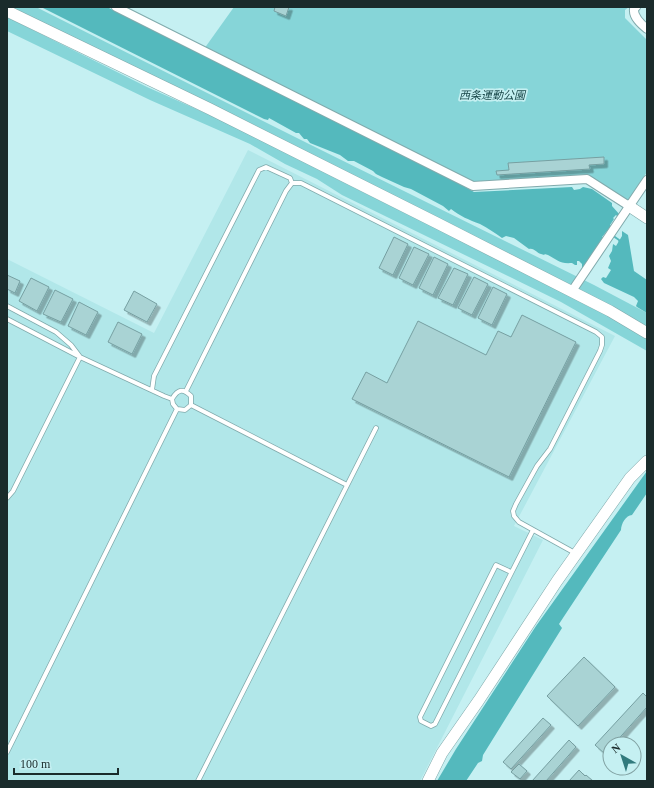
<svg xmlns="http://www.w3.org/2000/svg" width="654" height="788" font-family="'Times New Roman','Noto Sans JP',serif">
<style>
.built{fill:#b1e7e9}
.green{fill:#86d5d8}
.water{fill:#54b9bd}
.lines{fill:none;stroke-linecap:round;stroke-linejoin:round}
.stream{stroke:#54b9bd;stroke-width:2}
.building{fill:#a9d3d4;stroke:#769fa1;filter:url(#shadow)}
.lane-casing{stroke:#81aaac;stroke-width:5.5}
.street-casing{stroke:#81aaac;stroke-width:10}
.secondary-casing{stroke:#81aaac;stroke-width:12}
.lane{stroke:#fff;stroke-width:4}
.street{stroke:#fff;stroke-width:8}
.secondary{stroke:#fff;stroke-width:11}
.labels{text-anchor:middle;stroke-width:3.5;stroke-linejoin:round;paint-order:stroke}
.park-label{font-size:11px;font-style:italic;fill:#1a484a;stroke:#c5f0f2}
</style>
<defs>
<filter id="shadow"><feDropShadow dx="3.5" dy="3.5" stdDeviation="0" flood-color="#0004"/></filter>
</defs>
<rect width="100%" height="100%" fill="#c5f0f2"/>
<path class="built" d="M248 150 615 336 514 526 543 540 420 781H7V259L154 333Z"/>
<path class="green" d="M7 7H36L309 144 594 285 647 313V331Z
M234 7H629L625 10V18L647 40V172L627 202 587 177 474 184 204 49Z
M7 17 147 87 223 121 532 275 618 321 647 339V351L561 302 342 195 317 179 285 164 250 144 150 100 7 31Z"/>
<path class="water" d="M41 7H107L272 90H274L433 169 474 192 572 187 574 190 580 189 583 187 592 189 612 203V206L620 215 618 217 616 215 613 218 614 219 610 225 611 226 602 237 604 238 584 269 582 268V264L579 261H577V265H575L572 263C559 264 558 260 548 255 543 253 546 256 541 254 536 253 535 248 529 249L514 238 506 236 502 238C495 233 488 228 480 224 469 220 460 216 451 209L449 211 443 206 411 189 404 187 382 177 376 174 373 171 354 161H348L340 155 310 143 307 139H304L299 133H296L269 118 268 120 264 119Z
M622 231 628 235 634 271 647 280V313L637 307 636 306 638 301 634 297 604 283 601 279 603 277 606 278 611 270 608 268 611 261 609 256 612 251 613 244 616 246 622 236Z
M647 471V493L632 515C626 515 621 524 621 530L559 624 562 628 483 755 482 761 478 763 466 781H437L456 749 536 626Z"/>
<g class="lines">
<path class="stream" d="M612 235 619 240 620 243"/>
</g>
<path class="building" d="M275 7H289L286 16 274 11Z
M604 157V164L589 165 590 169 497 175 496 171 509 170 508 163Z
M394 237 408 244 393 275 379 268Z
M414 247 429 254 413 285 399 278Z
M434 257 448 264 433 295 419 288Z
M454 268 468 274 453 305 438 298Z
M7 275 20 281 15 293 7 289Z
M474 277 488 284 472 315 458 308Z
M31 278 49 287 37 311 19 301Z
M493 287 507 294 492 325 478 318Z
M55 290 73 299 61 322 43 314Z
M134 291 157 304 147 322 124 310Z
M79 302 98 312 86 335 68 326Z
M522 315 576 342 509 477 352 399 366 372 387 383 418 321 486 355 498 331 511 337Z
M118 322 142 334 132 354 108 342Z
M584 657 615 687 578 726 547 696Z
M643 693 647 697V707L614 744H610V748L605 754 595 745Z
M543 718 551 725 511 769 503 762Z
M569 740 576 747 546 781H532Z
M519 764 527 771 520 779 511 772Z
M579 770 585 776 586 775 593 781H569Z"/>
<g class="lines">
<g class="lane-casing">
<path id="lane" d="M7 306 56 332 71 345 80 357 13 491 7 498
M7 319 80 357 164 396 172 399 173 404 177 409 185 410 191 405 347 485
M152 390 154 376 259 170 266 167 290 178 292 183H301L596 332 602 337V345L600 351 550 449 537 466 516 504 513 511 514 516 519 522 575 553
M186 391 286 191 292 183
M172 399C178 389 183 388 191 396V405
M511 572 496 565 420 717 421 721 431 726 435 724 533 530
M7 752 177 409
M198 781 376 428"/>
</g>
<g class="street-casing">
<path id="street" d="M116 7 473 186 587 179 629 206
M636 7 634 9C633 17 641 24 647 29
M572 291 647 180"/>
</g>
<g class="secondary-casing">
<path id="secondary" d="M7 11 210 109 437 223 610 311 647 333
M629 206 647 218
M428 781 442 753 479 700 557 581 630 478 647 461"/>
</g>
<use href="#lane" class="lane"/>
<use href="#street" class="street"/>
<use href="#secondary" class="secondary"/>
</g>
<g class="labels">
<g class="park-label">
<text x="492" y="99">西条運動公園</text>
</g>
</g>
<rect width="654" height="788" fill="none" stroke="#1a2b2b" stroke-width="16"/>
<g transform="translate(622 756) rotate(321)"><circle r="19" fill="#c5f0f2" stroke="#81a1a2"/>
<path d="M0-3L7 15L0 10L-7 15Z" fill="#317a7d"/>
<text y="-6" font-size="11" font-weight="bold" text-anchor="middle" fill="#1a2b2b">N</text>
</g>
<path d="M14 768v6h104v-6" fill="none" stroke="#1a2b2b" stroke-width="2"/>
<text x="20" y="768" font-size="12" fill="#1a2b2b" stroke="#c5f0f2" stroke-width="3" paint-order="stroke">100 m</text>
</svg>
